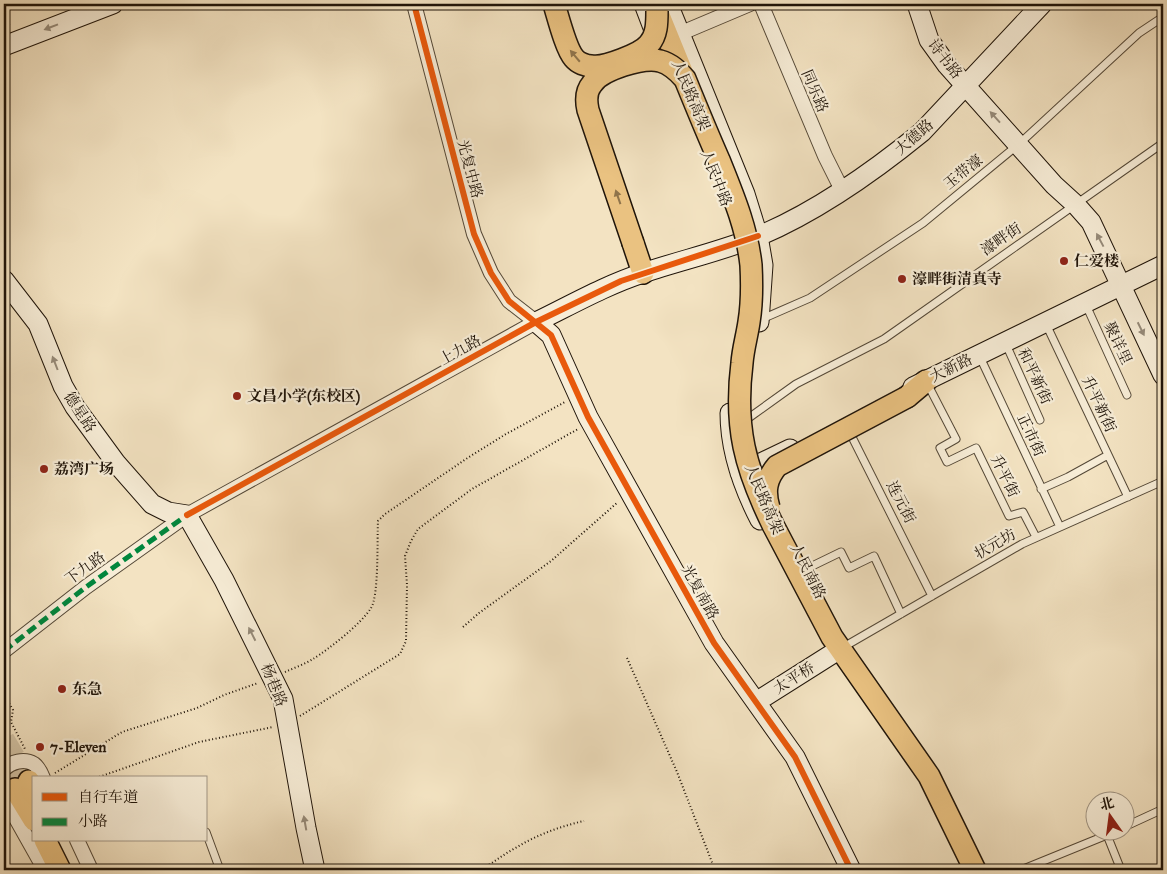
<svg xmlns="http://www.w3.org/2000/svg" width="1167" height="874" font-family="'IM FELL Great Primer','Noto Serif SC',serif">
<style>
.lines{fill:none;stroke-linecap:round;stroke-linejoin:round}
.primary-tunnel{stroke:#d3c4a6;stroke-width:21;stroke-dasharray:21 11;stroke-linecap:butt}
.lane-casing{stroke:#544837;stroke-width:9}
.street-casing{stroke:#544837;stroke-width:16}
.secondary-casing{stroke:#1f1409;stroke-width:21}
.primary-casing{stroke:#1f1409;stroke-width:24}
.path{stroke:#1f1409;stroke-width:2;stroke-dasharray:1 2.5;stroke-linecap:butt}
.lane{stroke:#f7edd7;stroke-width:7}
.street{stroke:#f7edd7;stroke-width:14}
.secondary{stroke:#f7edd7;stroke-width:19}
.primary{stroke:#eac281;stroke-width:21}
.primary-bridge-casing{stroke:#1f1409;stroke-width:24;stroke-linecap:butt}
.primary-bridge{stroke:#eac281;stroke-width:21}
.quiet{stroke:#00873e;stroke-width:5;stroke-dasharray:10 5;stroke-linecap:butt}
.cycleway-casing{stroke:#f7edd7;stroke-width:9}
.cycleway{stroke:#e8590c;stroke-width:6}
.oneway{fill:#968b7a}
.oneway2{fill:#8f744b}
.poi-dot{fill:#8f2418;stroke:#f7edd7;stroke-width:2}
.labels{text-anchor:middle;stroke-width:4.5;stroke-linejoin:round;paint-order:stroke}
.street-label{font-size:15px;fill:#1f1409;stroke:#f7edd7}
.poi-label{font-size:15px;font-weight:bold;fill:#1f1409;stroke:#f7edd7;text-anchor:start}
</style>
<rect width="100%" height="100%" fill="#f3e3c2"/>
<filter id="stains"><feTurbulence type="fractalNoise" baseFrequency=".004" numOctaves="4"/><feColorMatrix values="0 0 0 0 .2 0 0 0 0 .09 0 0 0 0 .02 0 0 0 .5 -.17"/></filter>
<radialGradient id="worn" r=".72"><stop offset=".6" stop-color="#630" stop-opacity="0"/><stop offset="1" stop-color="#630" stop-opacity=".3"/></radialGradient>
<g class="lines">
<path class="primary-tunnel" d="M4 739 29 781
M4 769 15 789"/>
<g class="lane-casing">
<path id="lane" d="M1086 305 1127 395
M762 319 810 298 923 223 1019 144 1139 33 1163 17
M1045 322 1128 497
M1005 342 1040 420
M979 355 1060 527
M927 383 956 439 940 448 947 462 976 448 1009 516 1023 512 1036 537
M750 417 796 384 884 339 1163 143
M849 431 932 596
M1041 489 1068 477 1108 455
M806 569 841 552 849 568 874 556 901 614
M847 645 1022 544 1163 481
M1124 827 1163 809
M206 832 220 870
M1115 832 1107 835 1121 870
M1021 870 1107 835"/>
</g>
<g class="street-casing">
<path id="street" d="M761 4 825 156 842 190
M679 34 750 4
M4 651 86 587 187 515 536 322 509 301 491 273 474 234 414 4
M4 769C11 762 24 758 34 764 38 767 41 773 43 778
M4 797 45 870
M77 840 91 870"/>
</g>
<g class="secondary-casing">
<path id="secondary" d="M644 4 655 33
M668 4 745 194 758 236 763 265 759 322
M917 4 929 40 947 65 1054 185 1076 205 1091 222 1163 375
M4 46 113 4
M4 280 38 324 63 386 75 407 116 463 152 504 168 512 187 515 224 580 283 699 306 828 315 870
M913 387 1163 265
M730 413C730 451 743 487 760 520
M740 473 790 449
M756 702 832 654
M851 870 795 757 714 643 588 417 551 335 536 322C571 305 606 285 643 273 682 260 722 251 759 236 818 211 873 172 922 132L1042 4"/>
</g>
<g class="primary-casing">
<path id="primary" d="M656 8 685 79
M633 243 643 273
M907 397 926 381
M773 525 832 637 929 776 975 870
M29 781 34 790
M15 789 34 820
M45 840 60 870"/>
</g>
<path class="path" d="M4 11 10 27
M463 627 479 613 551 561 618 502
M627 658 677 772 715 870
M285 672C294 668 305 664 313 659 329 649 361 624 371 608 379 596 377 539 378 521L385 514 469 457 506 434 565 402
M4 694 13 710 11 722 25 749
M300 716 400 654 406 641 407 585 405 556 411 541 418 529 472 489 578 429
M55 773 122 732 197 708 224 695 258 683
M96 778 199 742 273 727
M480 870C493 863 504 854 517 847 537 835 561 826 584 821"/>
<use href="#lane" class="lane"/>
<use href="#street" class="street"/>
<use href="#secondary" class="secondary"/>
<use href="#primary" class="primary"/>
<g class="primary-bridge-casing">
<path id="primary-bridge" d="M554 4C558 17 566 49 574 58 578 63 586 66 592 66 604 68 641 54 649 44 657 35 657 23 657 11
M633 243 588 110C586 101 586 91 592 84 602 69 643 57 660 61 671 64 678 71 685 79 696 106 707 133 719 160 733 195 747 228 751 265 752 284 752 304 749 322 747 336 743 349 742 363 734 427 745 468 773 525
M769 508C764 491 766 479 777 466L907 397"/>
</g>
<use href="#primary-bridge" class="primary-bridge"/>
<path class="quiet" d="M4 651 86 587 187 515"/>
<g class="cycleway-casing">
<path id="cycleway" d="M414 4 474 234 491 273 509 301 551 335 588 417 714 643 795 757 851 870
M187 515 536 322 621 281 758 236"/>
</g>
<use href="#cycleway" class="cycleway"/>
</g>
<defs><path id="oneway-solid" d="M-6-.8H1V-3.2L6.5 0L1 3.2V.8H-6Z" transform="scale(1.25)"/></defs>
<g class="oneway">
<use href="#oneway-solid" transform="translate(51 27) rotate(159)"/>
<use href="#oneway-solid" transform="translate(995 117) rotate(-132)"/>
<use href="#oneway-solid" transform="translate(1100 240) rotate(-118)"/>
<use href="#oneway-solid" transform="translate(1141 329) rotate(64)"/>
<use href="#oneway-solid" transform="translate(55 363) rotate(-111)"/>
<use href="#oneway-solid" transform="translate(252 634) rotate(-117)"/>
<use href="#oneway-solid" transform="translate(305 823) rotate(-100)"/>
</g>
<g class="oneway2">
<use href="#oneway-solid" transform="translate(575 56) rotate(-130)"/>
<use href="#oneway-solid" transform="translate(618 197) rotate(-109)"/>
</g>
<g class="poi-dot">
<circle cx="1064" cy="261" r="5"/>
<circle cx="902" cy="279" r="5"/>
<circle cx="237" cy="396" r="5"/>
<circle cx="44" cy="469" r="5"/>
<circle cx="62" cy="689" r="5"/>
<circle cx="40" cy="747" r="5"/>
</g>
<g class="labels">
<g class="street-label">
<text transform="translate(945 59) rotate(52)" y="5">诗书路</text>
<text transform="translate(815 91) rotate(67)" y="5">同乐路</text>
<text transform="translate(691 95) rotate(67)" y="5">人民路高架</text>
<text transform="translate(914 137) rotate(-41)" y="5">大德路</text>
<text transform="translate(470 169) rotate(75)" y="5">光复中路</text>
<text transform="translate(963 172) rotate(-39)" y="5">玉带濠</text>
<text transform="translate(716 178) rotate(68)" y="5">人民中路</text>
<text transform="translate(1001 239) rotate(-34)" y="5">濠畔街</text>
<text transform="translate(1118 343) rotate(65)" y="5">聚详里</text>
<text transform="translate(460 350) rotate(-29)" y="5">上九路</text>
<text transform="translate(951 368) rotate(-26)" y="5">大新路</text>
<text transform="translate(1035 376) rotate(65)" y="5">和平新街</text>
<text transform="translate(1099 404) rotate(65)" y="5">升平新街</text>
<text transform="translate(80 412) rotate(57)" y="5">德星路</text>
<text transform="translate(1031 435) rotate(65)" y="5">正市街</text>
<text transform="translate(1005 476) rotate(64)" y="5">升平街</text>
<text transform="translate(764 499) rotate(67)" y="5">人民路高架</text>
<text transform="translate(901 502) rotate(63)" y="5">连元街</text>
<text transform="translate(995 544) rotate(-30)" y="5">状元坊</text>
<text transform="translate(85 568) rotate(-36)" y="5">下九路</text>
<text transform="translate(808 571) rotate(63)" y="5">人民南路</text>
<text transform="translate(700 592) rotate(61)" y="5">光复南路</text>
<text transform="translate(794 678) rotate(-32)" y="5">太平桥</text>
<text transform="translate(274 685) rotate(68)" y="5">杨巷路</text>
</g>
<g class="poi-label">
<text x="1074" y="266">仁爱楼</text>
<text x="912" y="284">濠畔街清真寺</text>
<text x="247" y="401">文昌小学(东校区)</text>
<text x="54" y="474">荔湾广场</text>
<text x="72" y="694">东急</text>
<text x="50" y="752">7-Eleven</text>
</g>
</g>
<rect width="1167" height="874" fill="none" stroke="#f3e3c2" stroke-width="20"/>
<rect x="5" y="5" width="1157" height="864" fill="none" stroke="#1f1409" stroke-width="2.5"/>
<rect x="10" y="10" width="1147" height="854" fill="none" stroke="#1f1409"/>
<rect x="32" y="776" width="175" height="65" fill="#f7edd7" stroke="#a19685"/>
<rect x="42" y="793" width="25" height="8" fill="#e8590c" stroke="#a19685"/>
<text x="78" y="802" font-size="15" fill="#1f1409">自行车道</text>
<rect x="42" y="818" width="25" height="8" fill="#00873e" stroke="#a19685"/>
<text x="78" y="826" font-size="15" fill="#1f1409">小路</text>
<g transform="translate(1110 816) rotate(346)"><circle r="24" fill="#f7edd7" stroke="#a19685"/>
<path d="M0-4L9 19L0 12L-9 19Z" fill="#8f2418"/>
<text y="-8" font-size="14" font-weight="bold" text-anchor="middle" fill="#1f1409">北</text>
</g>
<rect width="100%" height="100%" filter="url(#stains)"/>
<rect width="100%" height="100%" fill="url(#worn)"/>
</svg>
